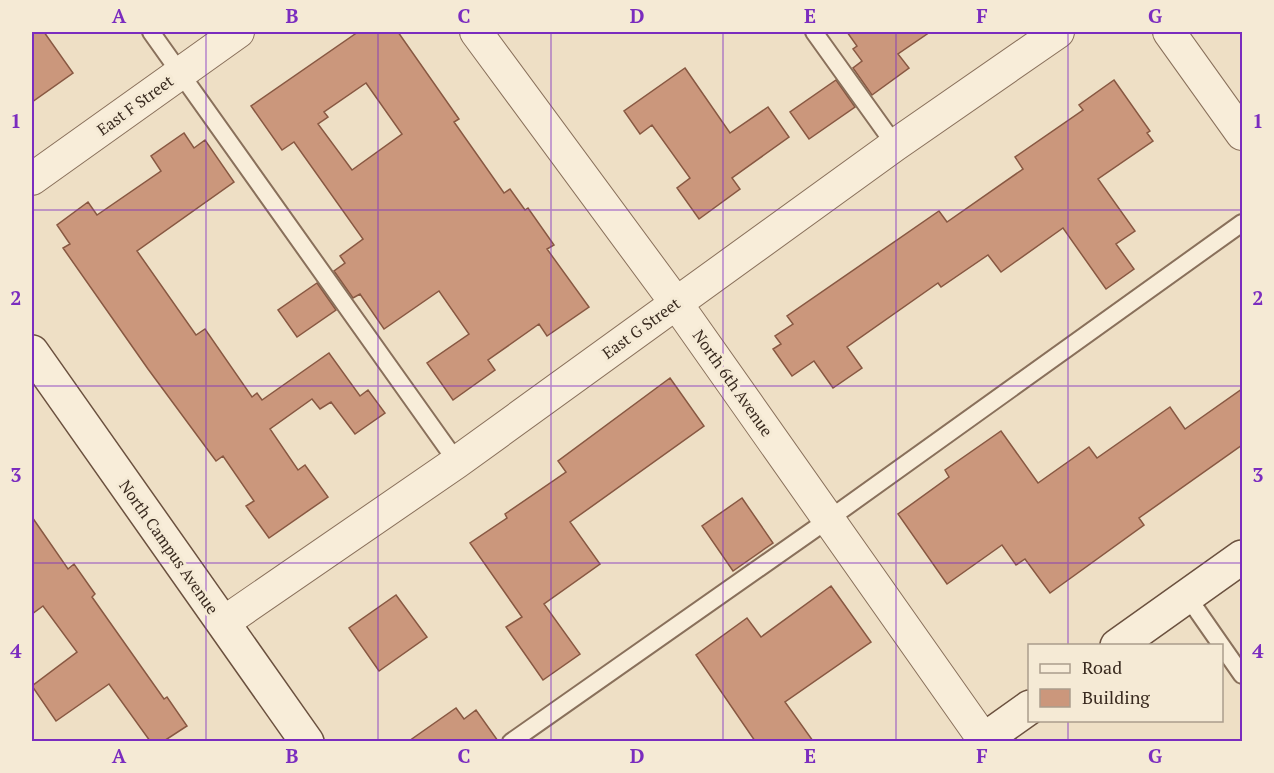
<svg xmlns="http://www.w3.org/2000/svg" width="1274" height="773" font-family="'PT Serif',serif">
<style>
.building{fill:#cb977c;stroke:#885842;stroke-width:1.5;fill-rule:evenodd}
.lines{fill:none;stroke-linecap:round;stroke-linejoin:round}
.lane-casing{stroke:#89705b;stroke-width:20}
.street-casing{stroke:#89705b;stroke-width:34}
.secondary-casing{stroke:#6b513f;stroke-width:36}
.lane{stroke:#f8edd9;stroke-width:16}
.street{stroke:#f8edd9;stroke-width:32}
.secondary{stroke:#f8edd9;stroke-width:33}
.grid{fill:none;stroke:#7b2cbf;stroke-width:1.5;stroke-opacity:0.55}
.labels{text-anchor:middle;stroke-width:6;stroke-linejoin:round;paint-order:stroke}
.street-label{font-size:16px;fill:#392a1f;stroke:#f5ead5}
.neatline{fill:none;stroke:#7b2cbf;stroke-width:2}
.grid-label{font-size:20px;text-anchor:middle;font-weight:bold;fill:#7b2cbf}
</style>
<rect width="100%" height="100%" fill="#eedfc5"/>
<path class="building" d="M32 32H44L73 73 32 102Z
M358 32H398L459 119 454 122 504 193 510 189 525 210 528 208 554 245 547 249 589 307 547 336 539 324 488 360 495 370 453 400 427 363 469 334 439 291 384 329 360 294 353 298 334 271 345 263 340 256 363 239 294 142 282 150 251 106ZM366 83 402 134 352 170 318 124 328 117 324 112Z
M847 32H930L898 54 909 68 872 95 853 68 862 61 853 49 857 46Z
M685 68 730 133 768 107 789 137 732 178 740 189 699 219 677 188 690 178 652 125 640 134 624 111Z
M836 80 855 107 809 139 790 112Z
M1114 80 1150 131 1147 133 1153 141 1098 179 1135 231 1116 244 1134 269 1106 289 1063 228 1001 272 988 255 941 287 938 283 847 347 862 368 833 388 814 361 792 376 773 349 781 344 775 336 793 324 787 316 939 211 947 222 1023 169 1015 157 1083 110 1079 105Z
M184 133 194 148 205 140 234 182 137 251 196 335 205 329 252 397 257 393 262 400 329 353 360 396 368 390 385 413 355 434 331 402 320 409 312 399 270 429 298 470 305 465 328 497 269 538 246 506 254 501 223 456 216 461 148 369 63 248 70 244 57 225 88 202 97 215 161 171 151 156Z
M317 283 336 310 297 337 278 310Z
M670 378 704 426 570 522 600 564 544 604 580 654 543 680 506 627 522 617 470 543 507 518 505 514 566 472 558 461Z
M1242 389V445L1139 518 1144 525 1050 593 1025 559 1016 565 1002 545 947 584 898 514 949 477 945 470 1001 431 1038 483 1089 447 1097 458 1170 407 1185 429Z
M742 498 773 543 733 571 702 526Z
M32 517 68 569 74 564 95 594 92 597 164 699 167 697 187 726 164 741H150L109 684 56 721 32 686 77 652 43 606 32 614Z
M831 586 871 642 785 702 813 741H755L696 655 747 618 761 637Z
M396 595 427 637 379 671 349 628Z
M456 708 464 719 476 710 498 741H409Z"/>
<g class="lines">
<g class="lane-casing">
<path id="lane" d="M151 32 457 462
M814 32 895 145
M1187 596 1242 675
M511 742 829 519 1242 223"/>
</g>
<g class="street-casing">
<path id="street" d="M476 32 676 303 984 740
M1169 32 1242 134
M32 179 238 32
M223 623 457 462 895 145 1058 32"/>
</g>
<g class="secondary-casing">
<path id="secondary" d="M32 352 307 742
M1117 646 1242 557
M981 742 1030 707"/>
</g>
<use href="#lane" class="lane"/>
<use href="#street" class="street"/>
<use href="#secondary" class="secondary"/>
</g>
<path class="grid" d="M206 32V742M378 32V742M551 32V742M723 32V742M896 32V742M1068 32V646M32 210H1242M32 386H1242M32 563H1242M1068 720V742"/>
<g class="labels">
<g class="street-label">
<text transform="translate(135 105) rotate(-36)" y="6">East F Street</text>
<text transform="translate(641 328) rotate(-36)" y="6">East G Street</text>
<text transform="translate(733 383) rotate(55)" y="6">North 6th Avenue</text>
<text transform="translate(169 547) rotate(55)" y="6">North Campus Avenue</text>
</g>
</g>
<rect width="1274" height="773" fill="none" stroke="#f5ead5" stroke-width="66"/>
<rect x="1028" y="644" width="195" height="78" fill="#f5ead5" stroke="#aa9d8c" stroke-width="1.5"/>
<rect x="1040" y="664" width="30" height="9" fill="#f8edd9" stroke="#aa9d8c" stroke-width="1.5"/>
<text x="1082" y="674" font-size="18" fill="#392a1f">Road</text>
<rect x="1040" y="689" width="30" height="18" fill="#cb977c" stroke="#aa9d8c" stroke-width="1.5"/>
<text x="1082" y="704" font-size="18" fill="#392a1f">Building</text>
<rect x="33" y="33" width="1208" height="707" class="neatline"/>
<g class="grid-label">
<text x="119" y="23">A</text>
<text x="292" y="23">B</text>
<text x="464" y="23">C</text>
<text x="637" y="23">D</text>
<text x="810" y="23">E</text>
<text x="982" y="23">F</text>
<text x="1155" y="23">G</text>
<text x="16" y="128">1</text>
<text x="1258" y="128">1</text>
<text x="16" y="305">2</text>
<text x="1258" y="305">2</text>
<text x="16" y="482">3</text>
<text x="1258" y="482">3</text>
<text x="16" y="658">4</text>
<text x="1258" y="658">4</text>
<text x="119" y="763">A</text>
<text x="292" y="763">B</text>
<text x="464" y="763">C</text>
<text x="637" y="763">D</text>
<text x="810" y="763">E</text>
<text x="982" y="763">F</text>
<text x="1155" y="763">G</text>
</g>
</svg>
